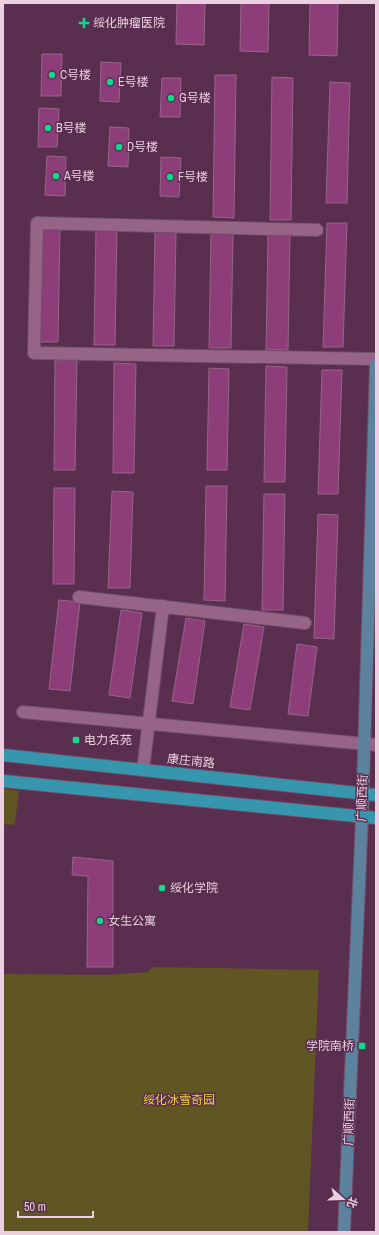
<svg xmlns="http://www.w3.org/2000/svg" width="379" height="1235" font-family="'Archivo Narrow','Noto Sans SC',sans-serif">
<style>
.green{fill:#605623}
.building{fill:#8d3e79;stroke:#966588}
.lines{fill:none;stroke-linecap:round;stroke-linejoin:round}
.minor-casing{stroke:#724c68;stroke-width:14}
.major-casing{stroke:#724c68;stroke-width:14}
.highway-casing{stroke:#724c68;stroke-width:14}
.minor{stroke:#956487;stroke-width:12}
.major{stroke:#5c829e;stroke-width:12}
.highway{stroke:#3696ae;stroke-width:12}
.poi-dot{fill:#0fd98a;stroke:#5a2e4e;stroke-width:1.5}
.labels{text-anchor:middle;stroke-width:3;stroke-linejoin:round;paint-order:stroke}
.poi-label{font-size:12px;fill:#ecd0e2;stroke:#5a2e4e;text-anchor:start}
.street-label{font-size:12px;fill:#ecd0e2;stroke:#5a2e4e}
.park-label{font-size:12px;fill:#ecd03a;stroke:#5a2e4e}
</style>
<rect width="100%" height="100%" fill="#5a2e4e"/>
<path class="green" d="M3 789 19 791 15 823 13 825 3 824Z
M153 967 319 970 308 1232H3V974L108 975 148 972Z"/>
<path class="building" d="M177 3H205L204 45 176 44Z
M241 3H269L268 52 240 51Z
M310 3H338L337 56 309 55Z
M42 54H62L61 96H41Z
M101 62 121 63 119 102 100 101Z
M215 75H236L234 218 213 217Z
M272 77 293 78 291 220H270Z
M162 78H181L180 117H160Z
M330 82 350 83 347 203H326Z
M39 108 59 109 57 147H38Z
M110 127 129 128 128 167 108 166Z
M47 156 66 157 65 196 45 195Z
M161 157 181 158 179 197 160 196Z
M327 223H347L343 347H323Z
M39 226 60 227 58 342H37Z
M96 229H117L115 345H94Z
M155 230 176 231 174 346H153Z
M211 232H233L231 348H209Z
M268 234H290L288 350H266Z
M55 360H77L75 470H54Z
M114 363 136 364 134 473H113Z
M266 366 287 367 285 482H264Z
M209 368 229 369 227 470H207Z
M322 370H342L338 494H318Z
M206 486H227L225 601 204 600Z
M54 488H75L74 584H53Z
M112 491 133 492 130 588H108Z
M264 494H285L283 610H262Z
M318 514 338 515 334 639 314 638Z
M59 600 80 602 70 691 49 689Z
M121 610 142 613 130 698 109 695Z
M186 618 205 621 193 704 172 701Z
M244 624 264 627 250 710 230 707Z
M297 644 317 647 308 716 288 714Z
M73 857 113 861V967H87L88 876 72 875Z"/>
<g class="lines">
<g class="minor-casing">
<path id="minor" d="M317 230 37 223 34 353 376 359
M79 597 305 623
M23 712 376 745
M143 770 163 606"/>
</g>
<g class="major-casing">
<path id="major" d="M344 1232 362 817 376 365"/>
</g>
<g class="highway-casing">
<path id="highway" d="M3 755 376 795
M3 781 376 818"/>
</g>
<use href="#minor" class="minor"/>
<use href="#major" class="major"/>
<use href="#highway" class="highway"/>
</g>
<g class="poi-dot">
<path d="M82 17h4v4h4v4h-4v4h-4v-4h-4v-4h4z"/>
<circle cx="52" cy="75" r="4"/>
<circle cx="110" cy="82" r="4"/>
<circle cx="171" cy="98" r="4"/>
<circle cx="48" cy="128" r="4"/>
<circle cx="119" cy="147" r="4"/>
<circle cx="56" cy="176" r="4"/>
<circle cx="170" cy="177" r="4"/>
<rect x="72" y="736" width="8" height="8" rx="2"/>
<circle cx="162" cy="888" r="4"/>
<circle cx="100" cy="921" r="4"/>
<rect x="358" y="1042" width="8" height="8" rx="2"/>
</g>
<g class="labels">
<g class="poi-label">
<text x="93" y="27">绥化肿瘤医院</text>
<text x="60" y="79">C号楼</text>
<text x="118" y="86">E号楼</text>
<text x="179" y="102">G号楼</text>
<text x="56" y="132">B号楼</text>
<text x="127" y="151">D号楼</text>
<text x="64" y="180">A号楼</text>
<text x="178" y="181">F号楼</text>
<text x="84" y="744">电力名苑</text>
<text x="170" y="892">绥化学院</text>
<text x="108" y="925">女生公寓</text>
<text x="354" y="1050" text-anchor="end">学院南桥</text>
</g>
<g class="street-label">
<text transform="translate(191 761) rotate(6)" y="4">康庄南路</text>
<text transform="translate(362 798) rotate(-88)" y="4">广顺西街</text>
<text transform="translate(349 1122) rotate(-88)" y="4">广顺西街</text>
</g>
<g class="park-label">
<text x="179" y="1104">绥化冰雪奇园</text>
</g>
</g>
<rect width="379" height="1235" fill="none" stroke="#ecd0e2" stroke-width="8"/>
<g transform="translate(343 1199) rotate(110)" stroke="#5a2e4e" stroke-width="3" paint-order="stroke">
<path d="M0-3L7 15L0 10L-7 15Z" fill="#ecd0e2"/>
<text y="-6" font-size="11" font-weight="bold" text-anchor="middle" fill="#ecd0e2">北</text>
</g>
<path d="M18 1211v6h75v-6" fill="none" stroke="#ecd0e2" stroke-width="2"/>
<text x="24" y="1211" font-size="12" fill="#ecd0e2" stroke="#5a2e4e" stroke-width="3" paint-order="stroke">50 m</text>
</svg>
